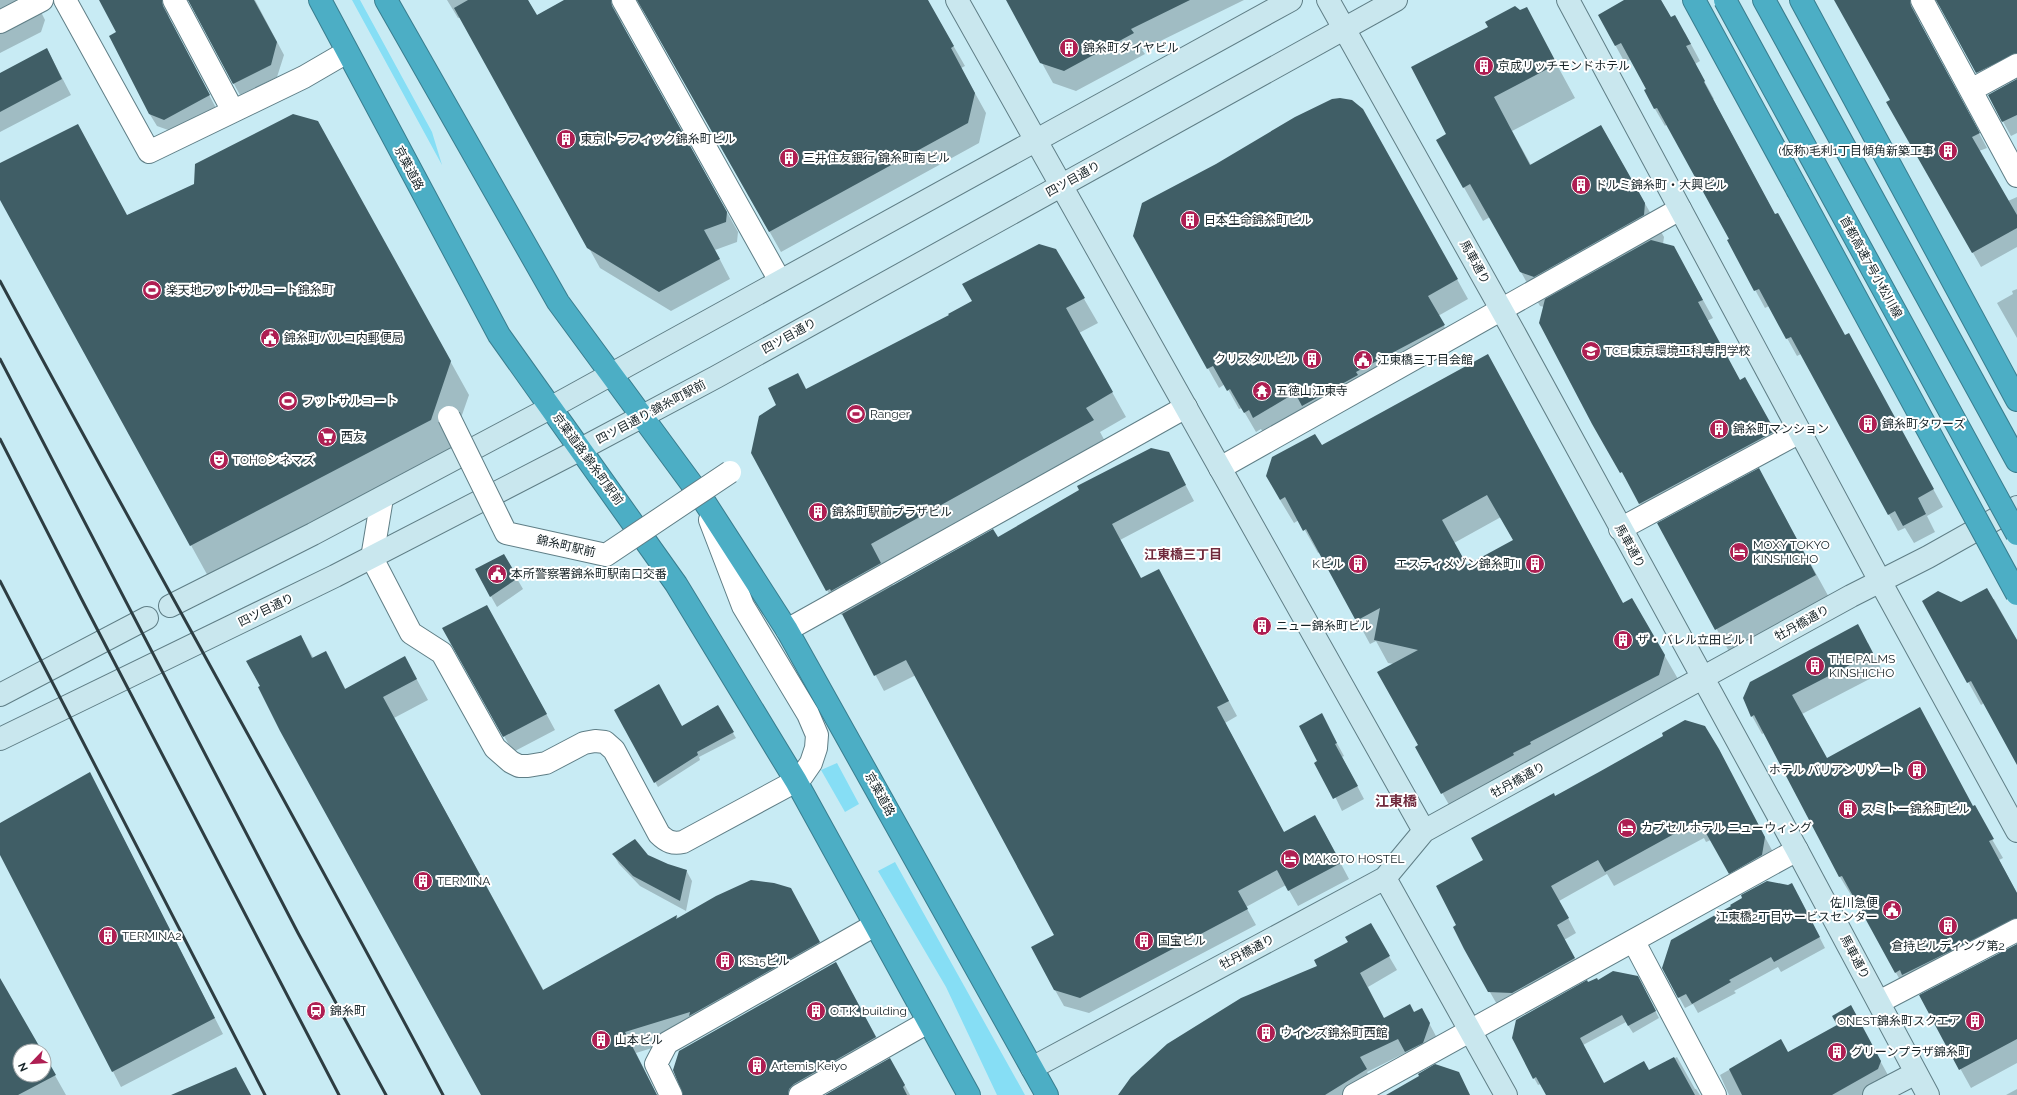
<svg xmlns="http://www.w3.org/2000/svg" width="2017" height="1095" font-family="Raleway,'Noto Sans JP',sans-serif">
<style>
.green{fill:#86def5}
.shadow{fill:#0003;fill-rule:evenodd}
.building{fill:#405e66;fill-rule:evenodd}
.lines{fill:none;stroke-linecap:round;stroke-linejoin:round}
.street-casing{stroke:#5f7e86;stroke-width:24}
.secondary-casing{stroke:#5f7e86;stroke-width:24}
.highway-casing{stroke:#397d8e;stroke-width:24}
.street{stroke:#fff;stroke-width:22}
.secondary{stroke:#c9e7ee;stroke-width:22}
.highway{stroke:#4caec5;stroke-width:22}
.rail{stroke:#2d3d42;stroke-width:3}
.street-bridge-casing{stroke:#5f7e86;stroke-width:24;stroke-linecap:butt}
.highway-bridge-casing{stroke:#397d8e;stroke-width:24;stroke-linecap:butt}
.street-bridge{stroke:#fff;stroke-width:22}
.highway-bridge{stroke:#4caec5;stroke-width:22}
.labels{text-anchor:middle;stroke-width:4;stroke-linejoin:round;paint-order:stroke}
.poi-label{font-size:12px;fill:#162327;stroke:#fff;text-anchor:start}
.street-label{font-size:12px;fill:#162327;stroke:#fff}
.neighbourhood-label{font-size:13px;font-weight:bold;fill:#6f2a3c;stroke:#fff}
.quarter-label{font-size:14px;font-weight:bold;fill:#6f2a3c;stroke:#fff}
</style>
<rect width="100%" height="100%" fill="#c8ebf4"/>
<path class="green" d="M352 0H360L432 132 442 165Z
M837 763 859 804 845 812 821 770Z
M895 862 1025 1095H997L946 987 878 871Z"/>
<path class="shadow" d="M0 0H35L45 20 41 32 0 53Z
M100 0H179L168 12 169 19 216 108 171 131 157 126 149 113 117 33Z
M185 0H255L284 55 277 77 240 95 189 1Z
M447 0H528L537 17 566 0H927L965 66 961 68 986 113 979 143 781 252 646 13 641 9 635 7 623 14 621 21 623 27 738 232 737 242 715 250 730 279 671 311 600 268 461 17 458 18Z
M1007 0H1244L1142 50 1145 54 1076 91 1053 83Z
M1627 0H1661L1671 19 1685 33 1700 61 1695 64 1714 99H1713L1775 215 1845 337 1858 352 1943 507 1927 516 1935 532 1914 543 1905 528 1898 531 1801 354 1797 356 1769 306 1765 308 1728 240 1730 239 1667 124 1665 126 1655 109 1648 89 1631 59 1625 63 1599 15Z
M1835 0H1918L1919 22 1987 148 1979 151 2008 201 2017 197V247L1981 267 1888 102 1891 100Z
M1928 0H2017V70L1985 87 1941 7 1937 4 1929 2Z
M1526 8 1575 98 1512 131 1531 165 1601 126 1664 237 1663 244 1684 266 1713 318 1707 321 1740 381 1755 396 1785 450 1651 522 1593 423 1544 307 1540 306 1490 217 1483 221 1437 140 1447 135 1520 11Z
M47 49 71 95 0 132V74Z
M2017 80V133L2011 136 1989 96Z
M1374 130 1468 299 1438 316 1455 345 1265 436 1261 429 1256 432 1242 408 1239 409 1225 384 1219 388 1134 236Z
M336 155 469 395 449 452 209 578 0 198V164L127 216 195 185Z
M1055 249 1098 323 1079 333 1126 417 1100 432 1107 445 884 569 893 586 997 538 1177 469 1194 501 1120 540 1141 580 1167 586 1237 716 1225 723 1284 833 1324 832 1349 879 1298 906 1286 885 1246 907 1256 925 1089 1013 1064 1006 1055 990V935L916 675 884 691 843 614 841 615 827 590 806 390 951 316Z
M2017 289V338L1997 303 2013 294 2012 291Z
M1488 356 1623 604 1632 599 1678 679 1456 817 1416 747 1419 746 1394 664 1388 663 1376 641 1370 644 1320 552 1318 553 1299 520 1294 523 1280 500 1322 447ZM1501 517 1514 541 1467 566 1454 543Z
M1779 506 1837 612 1737 666 1659 524Z
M503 555 523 589 497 607 476 570Z
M1994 599 2017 640V763L1984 703 1981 705 1923 601 1961 603Z
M444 629 508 643 555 730 513 752Z
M301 636 314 659 325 653 346 690 416 678 428 700 394 718 544 991 677 916 678 919 802 910 831 963 702 1036 700 1033 636 1053 657 1095H482Z
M1868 643 1883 672 1802 714 1827 759 1973 807 2003 858 1999 860 2017 893V940L1906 991 1853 894 1851 895 1840 877 1764 733 1762 734 1752 716 1744 698Z
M717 706 736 738 699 757 700 760 658 787 616 710 682 727Z
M1328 727 1344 756 1342 757 1364 799 1342 811 1318 761Z
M1713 742 1773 852 1738 888 1711 840 1706 842 1704 838 1614 886 1607 874 1559 901 1576 933 1564 940 1583 973 1498 1006 1465 949 1457 925 1485 861 1555 797Z
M98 789 223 1034 121 1087 0 852V824Z
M613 854 648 856 668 865 686 870 692 881 686 911 640 886 619 864Z
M1798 895 1825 948 1781 972 1778 967 1734 991 1736 993 1698 1013 1693 1004 1685 1008 1663 968Z
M1370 924 1397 970 1368 987 1384 1019 1414 1013 1429 1023 1437 1038 1414 1066 1407 1052 1367 1072 1376 1087 1356 1095H1119L1318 966Z
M2017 945V1063L1971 1088 1920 996Z
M0 980 41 1051H20V1075H44V1056L66 1095H0Z
M1598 982 1642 985 1659 1018 1633 1033 1626 1022 1583 1045 1593 1095H1547L1541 1084 1538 1085 1534 1078 1588 984Z
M847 984 888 1058 829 1092 819 1074 802 1095H684Z
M1859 1022 1889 1077 1867 1095H1729L1720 1075 1780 1041 1788 1053Z
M1677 1057 1695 1089H1696L1700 1095H1614L1649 1072Z
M902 1080 910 1095H827Z
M2017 1089V1095H2006Z"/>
<path class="building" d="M99 0H162L163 6 210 95 164 120 149 114 109 36 116 32Z
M188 0H254L277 42 271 65 233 84Z
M468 0H528L537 15 564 0H611L612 6 727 212 726 222 704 230 720 259 659 292 587 248 454 8Z
M637 0H928L954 46 951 48 975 93 968 123 769 232Z
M1006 0H1190L1131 29 1134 33 1064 71 1040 63Z
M1624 0H1661L1671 17 1675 15 1691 44 1686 46 1705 81 1704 82 1775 214 1778 213 1845 335 1849 333 1934 489 1918 498 1926 514 1903 526 1895 511 1888 515 1791 337 1786 339 1759 289 1754 291 1727 240 1729 239 1657 108 1654 109 1644 90 1646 89 1621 43 1615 46 1598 15Z
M1834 0H1910L1911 6 1980 133 1972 137 2017 215V228L1972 253 1886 102 1890 100Z
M1936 0H2017V53L1976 73Z
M1515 6 1520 10 1527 7 1557 64 1494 97 1530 165 1601 125 1645 203 1644 215 1534 277 1520 272 1470 184 1463 188 1436 140 1446 134 1411 67 1488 27 1485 22Z
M47 48 62 79 0 112V73Z
M2017 79V115L2002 122 1988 95Z
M1340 98 1352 100 1363 109 1458 279 1428 296 1445 325 1356 372 1358 375 1302 406 1295 393 1253 418 1249 410 1244 413 1230 389 1227 391 1213 366 1207 369 1133 236 1142 203 1216 164 1295 117 1332 99Z
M293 114 318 121 451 361 431 420 190 546 0 200V163L78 124 127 215 194 184 195 164Z
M1651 240 1674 246 1703 300 1698 302 1740 380 1745 377 1775 431 1639 504 1622 472 1620 473 1592 424 1539 323 1545 299Z
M1039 244 1056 249 1085 298 1066 308 1113 392 1086 408 1094 420 871 544 881 563 831 591 830 589 826 591 751 453 759 416 776 405 768 388 798 373 806 389 949 315 948 314 972 301 962 284Z
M1488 354 1623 603 1632 598 1665 655 1659 675 1530 742 1531 744 1513 753 1514 755 1441 794 1415 747 1418 745 1377 672 1418 650 1374 640 1380 608 1356 621 1306 529 1303 531 1285 497 1280 500 1266 476 1272 457 1315 434 1322 445ZM1487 495 1513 540 1467 565 1442 520Z
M1151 448 1169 452 1186 485 1112 524 1141 578 1159 569 1229 701 1217 707 1284 832 1315 815 1341 863 1288 891 1277 870 1238 891 1248 909 1080 998 1054 990 1031 947 1054 935 906 660 874 676 842 614 993 529 998 537 1079 490 1077 486Z
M1759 468 1816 575 1715 630 1657 523Z
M504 554 518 578 490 597 475 569Z
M1987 588 2017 640V765L1971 681 1967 683 1922 601 1938 591 1961 602Z
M487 605 547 714 503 737 442 628Z
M1858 624 1873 653 1792 695 1827 758 1920 707 1973 806 1975 805 1994 839 1989 841 2017 893V918L1902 975 1900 970 1895 973 1842 876 1839 877 1754 715 1751 717 1743 698 1750 682Z
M301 635 312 658 326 651 345 689 405 656 417 679 383 697 543 990 677 915 676 919 716 896 751 880 774 883 791 888 820 942 689 1016 690 1012 625 1032 657 1095H481L280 731 258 687 260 686 246 661Z
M659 684 682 726 718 705 734 732 697 752 698 755 654 783 614 710Z
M1322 713 1337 743 1335 744 1358 786 1333 799 1314 763 1317 761 1299 726Z
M1685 720 1705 726 1719 749 1765 837 1762 855 1729 874 1702 826 1697 828 1694 823 1605 872 1598 860 1551 886 1569 918 1557 925 1575 958 1512 993 1488 992 1464 949 1453 927 1456 925 1436 886 1483 860 1471 838 1554 793 1555 796 1599 772 1663 736 1662 733Z
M90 772 215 1018 112 1072 0 855V823Z
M635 839 648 855 668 864 687 870 680 901 633 876 612 854Z
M1767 881 1788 885 1792 883 1820 937 1774 962 1771 957 1729 980 1731 982 1692 1004 1686 994 1678 998 1662 968 1671 940 1731 906 1730 905 1742 898 1741 895Z
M1371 923 1390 956 1360 973 1384 1018 1410 1004 1414 1012 1422 1008 1430 1023 1423 1043 1405 1052 1398 1039 1360 1057 1367 1069 1325 1095H1118L1131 1077 1167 1044 1241 998 1317 966 1314 960 1348 942 1345 937Z
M2017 944V1039L1959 1070 1919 995Z
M836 962 876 1037 794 1084 789 1089 788 1095H683L673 1070 679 1051Z
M1613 971 1638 976 1656 1011 1628 1026 1622 1015 1580 1038 1604 1083 1644 1061 1649 1070 1674 1057 1695 1095H1546L1536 1077 1533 1079 1512 1038 1516 1020 1587 980 1588 982 1597 978 1598 980Z
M0 978 42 1051H20V1075H44V1054L56 1075 18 1095H0Z
M1851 1005 1881 1061 1878 1069 1832 1095H1742L1729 1069 1781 1039 1788 1052 1837 1025 1832 1016Z
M890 1058 905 1085 903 1087 907 1095H825Z
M1435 1064 1459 1072 1470 1095H1386L1419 1076 1418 1074Z
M236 1067 251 1095H171Z"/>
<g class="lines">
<g class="street-casing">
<path id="street" d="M65 0 149 152 304 77 347 52
M174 0 233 111
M623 0 780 281
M1922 0 2017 176
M0 22 42 0
M1971 90 2017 65
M1220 468 1680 209
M382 498 372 558 411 633 442 653 495 748 511 762 519 766H528L546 763 584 743 595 741 605 742 614 750 659 834C667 842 673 844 683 842L796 781 802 776 811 763 816 748 817 735 808 714 743 606 710 520
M1620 529 1800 432
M787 630 1186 407
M1634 942 1715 1095
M1879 1002 2017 930
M671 1095 656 1064 667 1043 875 925
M800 1095 928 1022
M1354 1095 1797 850"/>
</g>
<g class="secondary-casing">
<path id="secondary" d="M957 0 1424 831
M1328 0 1510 325 1797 850 1928 1095
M1568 0 1880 581 2017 831
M170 606 313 534 550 408 1291 0
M0 695 147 618
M0 739 335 576 581 449 716 377 1396 0
M1385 878 1506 1095
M1032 1068 1385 878 1424 831 1851 596 1928 557 2017 507
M1874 1095 1916 1073"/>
</g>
<g class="highway-casing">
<path id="highway" d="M320 0 499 335 676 584 796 781 969 1095
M386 0 558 302 702 498 787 630 1047 1095
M1694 0 1797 189
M1764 0 2017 461
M1801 0 2017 400"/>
</g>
<use href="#street" class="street"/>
<use href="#secondary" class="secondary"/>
<use href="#highway" class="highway"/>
<path class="rail" d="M0 281C146 553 299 822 443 1095
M0 359 298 933 386 1095
M0 439 81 598 339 1095
M0 581 265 1095"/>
<g class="street-bridge-casing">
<path id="street-bridge" d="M449 417 506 533 606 555 730 472"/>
</g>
<g class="highway-bridge-casing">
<path id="highway-bridge" d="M1725 0 2017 534
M1797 189 2017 594"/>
</g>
<use href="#street-bridge" class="street-bridge"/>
<use href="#highway-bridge" class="highway-bridge"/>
</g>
<defs>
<g id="building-disc" transform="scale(1)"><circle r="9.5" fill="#ae1e52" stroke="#fff"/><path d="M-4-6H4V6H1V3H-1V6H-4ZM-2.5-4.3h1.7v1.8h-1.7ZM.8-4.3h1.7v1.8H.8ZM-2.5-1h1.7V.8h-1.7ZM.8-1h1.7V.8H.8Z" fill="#fff"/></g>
<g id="stadium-disc" transform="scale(1)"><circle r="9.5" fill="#ae1e52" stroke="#fff"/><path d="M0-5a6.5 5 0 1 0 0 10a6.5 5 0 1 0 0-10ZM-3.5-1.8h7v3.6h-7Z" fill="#fff"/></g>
<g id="civic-disc" transform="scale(1)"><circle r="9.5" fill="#ae1e52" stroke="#fff"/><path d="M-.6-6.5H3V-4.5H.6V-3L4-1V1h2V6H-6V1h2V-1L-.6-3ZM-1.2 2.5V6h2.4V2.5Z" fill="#fff"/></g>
<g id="school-disc" transform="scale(1)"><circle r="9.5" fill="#ae1e52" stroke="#fff"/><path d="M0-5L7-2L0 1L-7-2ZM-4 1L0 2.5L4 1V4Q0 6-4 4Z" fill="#fff"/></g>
<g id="temple-disc" transform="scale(1)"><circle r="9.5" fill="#ae1e52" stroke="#fff"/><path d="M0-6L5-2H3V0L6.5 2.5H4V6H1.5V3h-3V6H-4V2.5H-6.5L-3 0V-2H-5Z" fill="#fff"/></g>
<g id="supermarket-disc" transform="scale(1)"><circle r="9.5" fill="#ae1e52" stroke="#fff"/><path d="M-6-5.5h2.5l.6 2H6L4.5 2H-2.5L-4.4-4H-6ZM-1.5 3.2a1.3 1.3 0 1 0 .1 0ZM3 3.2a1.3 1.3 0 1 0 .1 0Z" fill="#fff"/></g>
<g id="theatre-disc" transform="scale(1)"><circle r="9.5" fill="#ae1e52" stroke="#fff"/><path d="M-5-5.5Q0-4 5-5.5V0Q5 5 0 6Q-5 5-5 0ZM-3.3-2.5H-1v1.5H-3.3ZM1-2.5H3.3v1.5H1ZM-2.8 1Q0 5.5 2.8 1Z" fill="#fff"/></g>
<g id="hotel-disc" transform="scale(1)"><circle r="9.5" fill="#ae1e52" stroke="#fff"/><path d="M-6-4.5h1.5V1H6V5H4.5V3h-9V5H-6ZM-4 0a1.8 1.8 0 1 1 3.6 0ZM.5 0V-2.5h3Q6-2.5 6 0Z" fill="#fff"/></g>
<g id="station-disc" transform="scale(1)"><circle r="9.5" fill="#ae1e52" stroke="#fff"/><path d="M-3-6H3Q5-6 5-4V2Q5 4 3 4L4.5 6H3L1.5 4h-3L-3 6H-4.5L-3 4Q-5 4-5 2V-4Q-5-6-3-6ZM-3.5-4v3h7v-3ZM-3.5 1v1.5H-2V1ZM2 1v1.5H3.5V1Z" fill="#fff"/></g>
</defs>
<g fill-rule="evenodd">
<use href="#building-disc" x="1069" y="48"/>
<use href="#building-disc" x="1484" y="66"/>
<use href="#building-disc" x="566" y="139"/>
<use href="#building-disc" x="1948" y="151"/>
<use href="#building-disc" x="789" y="158"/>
<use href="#building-disc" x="1581" y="185"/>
<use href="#building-disc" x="1190" y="220"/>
<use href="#stadium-disc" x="152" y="290"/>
<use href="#civic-disc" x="270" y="338"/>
<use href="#school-disc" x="1591" y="351"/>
<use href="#building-disc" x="1312" y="359"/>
<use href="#civic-disc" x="1363" y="360"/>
<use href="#temple-disc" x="1262" y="391"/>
<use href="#stadium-disc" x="288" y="401"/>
<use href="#stadium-disc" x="856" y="414"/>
<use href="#building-disc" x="1868" y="424"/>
<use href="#building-disc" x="1719" y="429"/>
<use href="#supermarket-disc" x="327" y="437"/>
<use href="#theatre-disc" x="219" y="460"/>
<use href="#building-disc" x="818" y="512"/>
<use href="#hotel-disc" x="1739" y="552"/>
<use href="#building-disc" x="1358" y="564"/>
<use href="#building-disc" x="1535" y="564"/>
<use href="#civic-disc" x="497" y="574"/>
<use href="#building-disc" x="1262" y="626"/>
<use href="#building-disc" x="1623" y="640"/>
<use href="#building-disc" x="1815" y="666"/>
<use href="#building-disc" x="1917" y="770"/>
<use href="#building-disc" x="1848" y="809"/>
<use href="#hotel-disc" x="1627" y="828"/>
<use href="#hotel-disc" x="1290" y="859"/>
<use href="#building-disc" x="423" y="881"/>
<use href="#civic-disc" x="1892" y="910"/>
<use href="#building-disc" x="1948" y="926"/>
<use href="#building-disc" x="108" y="936"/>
<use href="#building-disc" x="1144" y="941"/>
<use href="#building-disc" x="725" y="961"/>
<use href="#station-disc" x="316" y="1011"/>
<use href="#building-disc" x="816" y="1011"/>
<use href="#building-disc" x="1975" y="1021"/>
<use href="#building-disc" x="1266" y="1033"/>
<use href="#building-disc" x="601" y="1040"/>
<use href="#building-disc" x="1837" y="1052"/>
<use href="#building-disc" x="757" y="1066"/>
</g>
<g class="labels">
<g class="poi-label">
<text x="1083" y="52">錦糸町ダイヤビル</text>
<text x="1498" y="70">京成リッチモンドホテル</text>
<text x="580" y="143">東京トラフィック錦糸町ビル</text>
<text x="1934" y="155" text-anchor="end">(仮称)毛利1丁目傾角新築工事</text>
<text x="803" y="162">三井住友銀行 錦糸町南ビル</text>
<text x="1595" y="189">ドルミ錦糸町・大興ビル</text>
<text x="1204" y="224">日本生命錦糸町ビル</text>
<text x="166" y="294">楽天地フットサルコート錦糸町</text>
<text x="284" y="342">錦糸町パルコ内郵便局</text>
<text x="1605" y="355">TCE 東京環境工科専門学校</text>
<text x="1298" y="363" text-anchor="end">クリスタルビル</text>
<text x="1377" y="364">江東橋三丁目会館</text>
<text x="1276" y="395">五徳山江東寺</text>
<text x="302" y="405">フットサルコート</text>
<text x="870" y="418">Ranger</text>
<text x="1882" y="428">錦糸町タワーズ</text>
<text x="1733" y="433">錦糸町マンション</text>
<text x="341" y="441">西友</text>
<text x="233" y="464">TOHOシネマズ</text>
<text x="832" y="516">錦糸町駅前プラザビル</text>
<text x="1753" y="549">MOXY TOKYO<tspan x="1753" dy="14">KINSHICHO</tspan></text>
<text x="1344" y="568" text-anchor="end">Kビル</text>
<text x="1521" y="568" text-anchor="end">エスティメゾン錦糸町II</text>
<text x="511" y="578">本所警察署錦糸町駅南口交番</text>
<text x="1276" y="630">ニュー錦糸町ビル</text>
<text x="1637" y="644">ザ・バレル立田ビルⅠ</text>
<text x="1829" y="663">THE PALMS<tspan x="1829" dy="14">KINSHICHO</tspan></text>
<text x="1903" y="774" text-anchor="end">ホテル バリアンリゾート</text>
<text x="1862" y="813">スミトー錦糸町ビル</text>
<text x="1641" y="832">カプセルホテル ニューウィング</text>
<text x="1304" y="863">MAKOTO HOSTEL</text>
<text x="437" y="885">TERMINA</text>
<text x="1878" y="907" text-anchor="end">佐川急便<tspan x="1878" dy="14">江東橋2丁目サービスセンター</tspan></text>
<text x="122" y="940">TERMINA2</text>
<text x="1158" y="945">国宝ビル</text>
<text x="1948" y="950" text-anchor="middle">倉持ビルディング第2</text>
<text x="739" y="965">KS15ビル</text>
<text x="330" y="1015">錦糸町</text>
<text x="830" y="1015">O.T.K. building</text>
<text x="1961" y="1025" text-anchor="end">ONEST錦⽷町スクエア</text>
<text x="1280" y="1037">ウインズ錦糸町西館</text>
<text x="615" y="1044">山本ビル</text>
<text x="1851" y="1056">グリーンプラザ錦糸町</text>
<text x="771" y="1070">Artemis Keiyo</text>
</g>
<g class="street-label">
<text transform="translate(409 168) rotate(62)" y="4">京葉道路</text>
<text transform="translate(1073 179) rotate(-29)" y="4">四ツ目通り</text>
<text transform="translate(1475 262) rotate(61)" y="4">馬車通り</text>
<text transform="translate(1871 267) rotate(61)" y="4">首都高速7号小松川線</text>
<text transform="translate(789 336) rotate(-29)" y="4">四ツ目通り</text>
<text transform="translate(651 412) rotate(-28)" y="4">四ツ目通り;錦糸町駅前</text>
<text transform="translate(588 459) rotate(54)" y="4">京葉道路;錦糸町駅前</text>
<text transform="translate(566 546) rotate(13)" y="4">錦糸町駅前</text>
<text transform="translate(1630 546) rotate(61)" y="4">馬車通り</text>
<text transform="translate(266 610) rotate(-26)" y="4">四ツ目通り</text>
<text transform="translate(1802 623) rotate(-29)" y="4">牡丹橋通り</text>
<text transform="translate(1518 780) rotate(-29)" y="4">牡丹橋通り</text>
<text transform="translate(880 794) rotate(61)" y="4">京葉道路</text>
<text transform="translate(1247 952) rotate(-28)" y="4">牡丹橋通り</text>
<text transform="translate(1855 957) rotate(62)" y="4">馬車通り</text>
</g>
<g class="neighbourhood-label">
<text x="1183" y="559">江東橋三丁目</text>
</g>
<g class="quarter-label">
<text x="1396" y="806">江東橋</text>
</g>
</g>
<g transform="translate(32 1063) rotate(245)"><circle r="19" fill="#ffffff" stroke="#a2a7a9"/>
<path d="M0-3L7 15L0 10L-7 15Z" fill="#ae1e52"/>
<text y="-6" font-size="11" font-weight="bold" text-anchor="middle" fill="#162327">N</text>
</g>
</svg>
